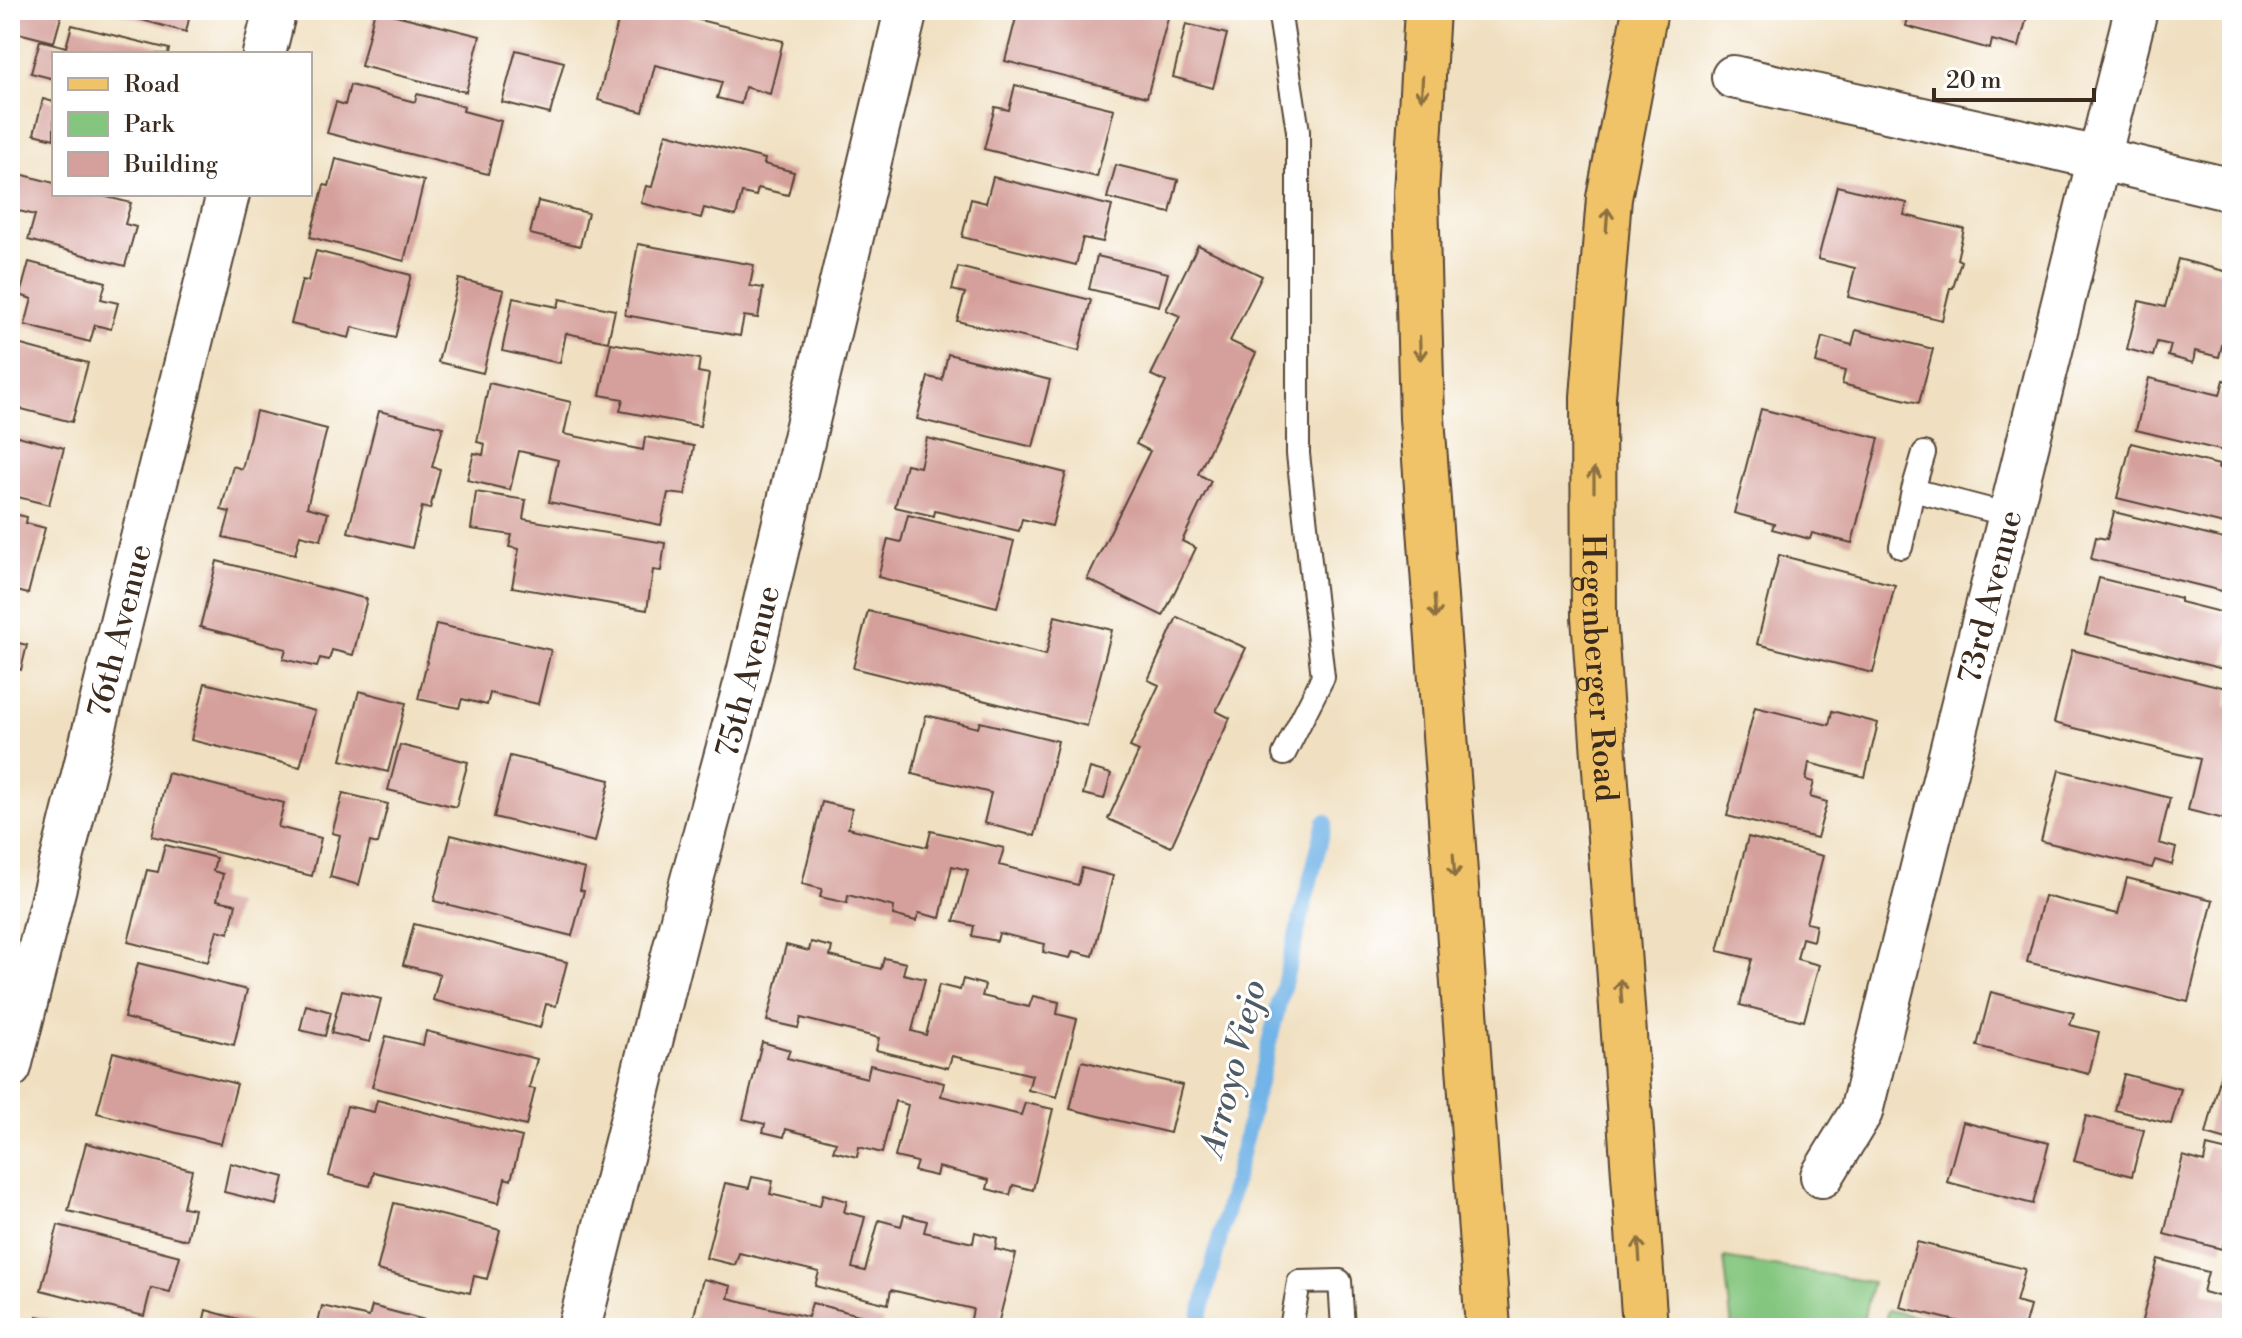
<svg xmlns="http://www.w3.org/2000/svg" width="2242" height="1338" font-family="'Libre Bodoni',serif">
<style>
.green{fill:#84c67f;stroke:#60784e;stroke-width:2}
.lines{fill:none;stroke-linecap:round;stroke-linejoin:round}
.stream{stroke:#72b4e7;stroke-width:16}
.building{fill:#d5a09b}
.lane-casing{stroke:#564536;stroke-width:26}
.street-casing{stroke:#564536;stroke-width:46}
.primary-casing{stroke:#564536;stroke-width:48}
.lane{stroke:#fff;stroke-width:22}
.street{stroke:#fff;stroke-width:42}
.primary{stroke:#f0c369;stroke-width:44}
.oneway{stroke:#8c6f40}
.labels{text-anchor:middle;stroke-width:6;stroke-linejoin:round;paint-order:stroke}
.street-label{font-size:32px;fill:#3b2a1e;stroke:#fff}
.water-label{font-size:34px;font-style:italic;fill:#4e5a64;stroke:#fff}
</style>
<rect width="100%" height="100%" fill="#fff"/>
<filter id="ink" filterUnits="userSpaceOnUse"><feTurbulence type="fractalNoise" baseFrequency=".0125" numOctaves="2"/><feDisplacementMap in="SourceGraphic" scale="16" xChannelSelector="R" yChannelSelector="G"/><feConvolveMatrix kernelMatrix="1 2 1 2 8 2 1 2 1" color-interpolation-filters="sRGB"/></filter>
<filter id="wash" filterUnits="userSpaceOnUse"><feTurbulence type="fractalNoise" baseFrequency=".006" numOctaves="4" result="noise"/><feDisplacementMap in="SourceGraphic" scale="32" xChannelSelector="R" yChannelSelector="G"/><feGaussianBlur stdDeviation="1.8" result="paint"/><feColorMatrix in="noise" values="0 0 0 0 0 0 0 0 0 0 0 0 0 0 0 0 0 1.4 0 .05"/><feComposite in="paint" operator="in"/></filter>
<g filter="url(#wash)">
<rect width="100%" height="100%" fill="#f0e0c1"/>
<path class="green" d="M1724 1258 1872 1282 1861 1328H1732Z
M1888 1310 1964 1328H1883Z"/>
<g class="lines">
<path class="stream" d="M1197 1328 1325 822"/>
</g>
<g id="blocks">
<path class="building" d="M10 10H63L54 42 10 31Z
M105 10H191L186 32Z
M375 10 480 36 466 92 361 66Z
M621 10H660L783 41 770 94 745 87 741 104 717 98 722 82 655 65 643 112 598 100Z
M1018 10H1146V12L1168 18 1147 97 1005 61Z
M1910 10H2029L2019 47 1992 40 1990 49 1906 26Z
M1186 24 1227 34 1213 88 1173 77Z
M72 25 169 49 168 54H54V79L31 73 40 40 66 47Z
M516 50 564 62 550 114 502 102Z
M350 85 415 102 417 94 464 106 463 111 501 121 488 174 327 133 336 102 345 105Z
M1015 85 1114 109 1097 177 984 149 995 107 1009 110Z
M43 99 54 102V139L34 134Z
M666 133 765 159 764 164 794 172 788 195 758 188 756 196 742 193 736 216 704 208 701 218 641 203 646 186 652 187Z
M336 159 424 181 404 261 310 237 324 185 329 186Z
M1116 165 1178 180 1170 213 1107 198Z
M20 174 54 183V194H95L131 203 125 224 136 227 125 266 28 240 35 215 11 209Z
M993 177 1112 206 1103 242 1083 238 1076 265 962 237 971 199 986 203Z
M1837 186 1907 203 1904 215 1964 229 1957 259 1961 261 1953 288H1950L1942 320 1848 297 1855 268 1818 259Z
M538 201 588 213 580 246 530 234Z
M638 244 754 265 750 286 763 288 758 318 744 316 740 336 625 315Z
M1198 245 1262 276 1230 341 1256 353 1198 474 1211 481 1182 541 1196 548 1163 616 1087 579 1150 451 1136 444 1166 382 1151 375 1180 316 1166 310Z
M316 251 411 275 395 338 352 327 349 338 291 324 302 280 308 281Z
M1097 256 1168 273 1159 306 1089 289Z
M2178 259 2232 273V306L2219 357 2195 351 2193 363 2168 356 2171 345 2157 342 2153 356 2127 349 2139 301 2165 307Z
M29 262 106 282 101 299 118 303 111 329 95 325 90 342 25 325 32 299 20 295Z
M958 267 1091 300 1079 351 957 321 965 293 952 290Z
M459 279 504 290 483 373 438 362Z
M513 298 558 307 560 299 615 310 608 342 566 333 560 363 502 351Z
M1856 330 1933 349 1919 403 1842 384 1845 371 1816 363 1822 337 1852 345Z
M10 342 88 363 72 422 10 406Z
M611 343 700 359 698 372 709 374 700 426 620 411 623 399 600 395Z
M948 354 1050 380 1033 447 917 419 928 377 942 380Z
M2149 378 2220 395 2224 380 2232 382V453L2136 430Z
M489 383 571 402 564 434 643 450 645 437 694 446 685 495 668 493 661 525 549 502 558 460 519 451 510 490 467 480 474 453 483 455 485 444 477 442Z
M1761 409 1879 438 1852 543 1812 533 1810 539 1772 529 1774 524 1734 513Z
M256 411 327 429 307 507 328 513 321 540 300 535 295 554 223 537 230 512 221 510 233 466 242 469Z
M379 411 443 427 432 467 440 469 430 509 422 507 412 548 348 532Z
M10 434 64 448 49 505 10 495Z
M927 438 1066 473 1052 526 1022 519 1019 531 935 511 934 516 895 507 906 464 920 467Z
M2131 443 2219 465 2218 468 2232 472V526L2117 498Z
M476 492 526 500 523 519 665 543 661 571 653 570 647 610 512 587 519 549 509 547 512 535 471 529Z
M2114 512 2232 541V583L2230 593 2091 559 2096 537 2107 539Z
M10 513 27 517 26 523 45 528 28 594 10 589Z
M908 515 1014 541 997 607 878 577 888 539 901 542Z
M1779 555 1895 585 1873 673 1757 644Z
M217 561 367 599 353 655 332 650 329 660 320 658 317 667 283 659 286 649 200 627Z
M2099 578 2180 598V602L2232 615V633L2223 669 2085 634Z
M868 611 1046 655 1055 616 1112 630 1087 726 853 668Z
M1177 617 1246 648 1216 711 1230 718 1171 847 1108 819 1139 751 1130 747 1159 685 1148 680Z
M436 624 551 650 538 704 490 693 487 705 462 699 459 708 418 699Z
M10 641 27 645 21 670 15 668 11 682Z
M2072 650 2230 689 2226 706 2232 708V821L2188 810 2200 759 2054 723Z
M205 683 315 711 300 767 191 740Z
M359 691 406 703 388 772 341 760Z
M1755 707 1829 725 1832 711 1878 723 1865 777 1809 763 1806 780 1814 782 1810 797 1827 802 1817 838 1727 816Z
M926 715 978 728 980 722 1058 741 1035 836 984 823 991 793 912 774Z
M400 745 468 762 456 807 388 790Z
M510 756 610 780 595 842 494 817Z
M1090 768 1111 774 1104 799 1083 794Z
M2059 770 2170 798 2159 843 2176 848 2172 865 2155 860 2152 868 2041 841Z
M168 773 284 803 278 827 321 838 312 876 152 836Z
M343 793 388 804 378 844 370 842 359 885 330 877 340 835 332 833Z
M822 802 852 809 848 828 927 847 931 831 1004 848 999 865 1078 885 1082 868 1113 876 1093 956 1073 951 1070 958 1043 952 1045 944 999 933 997 941 972 936 974 926 954 921 968 870 952 866 940 918 919 913 916 921 893 915 894 907 848 895 847 903 820 897 822 889 802 884Z
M451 835 585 869 580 890 584 891 572 936 434 901Z
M1748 837 1823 856 1806 923 1816 925 1813 941 1802 938 1797 959 1819 965 1804 1021 1740 1005 1752 959 1718 951Z
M165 845 216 858 213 871 223 874 217 900 236 904 229 933 217 930 208 962 128 942 147 870 158 872Z
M2127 878 2213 900 2188 1002 2027 962 2044 896 2118 914Z
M414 924 567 962 556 1006 546 1004 540 1028 433 1000 440 974 403 965Z
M811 942 832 947 830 956 881 969 884 958 906 963 903 974 925 979 912 1031 926 1035 939 985 960 990 963 979 985 985 982 996 1029 1007 1033 996 1059 1002 1057 1014 1077 1019 1057 1097 1028 1090 1032 1075 952 1056 948 1068 876 1050 879 1038 801 1018 798 1028 767 1021 786 945 809 951Z
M138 963 247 990 234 1045 124 1018Z
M342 990 381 999 370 1042 331 1033Z
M1991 992 2074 1013 2070 1025 2099 1032 2089 1074 1977 1046Z
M306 1005 331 1012 325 1036 300 1030Z
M426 1031 537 1059 529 1088 535 1089 526 1126 372 1087 386 1036 423 1045Z
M2231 1035 2232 1118 2227 1140 2206 1134Z
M762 1042 790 1050 787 1058 867 1078 870 1065 944 1083 941 1096 1021 1115 1025 1103 1053 1109 1033 1190 1013 1185 1010 1195 987 1189 989 1180 938 1167 936 1176 914 1171 917 1162 895 1157 908 1105 895 1101 882 1153 859 1147 857 1157 833 1151 836 1142 786 1129 784 1137 763 1132 765 1124 743 1119Z
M113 1052 237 1084 221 1144 97 1113Z
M1082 1061 1182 1085 1170 1133 1070 1109Z
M2124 1074 2181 1089 2171 1124 2115 1110Z
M377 1100 522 1137 511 1180 505 1178 499 1203 374 1172 370 1186 329 1176 347 1106 374 1112Z
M2086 1116 2144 1130 2132 1176 2074 1161Z
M1963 1122 2049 1143 2033 1204 1947 1182Z
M86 1143 192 1170 183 1207 194 1209 187 1240 68 1211Z
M2207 1146 2232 1152V1211L2222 1249 2164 1234 2183 1156 2204 1162Z
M230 1163 284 1177 277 1205 224 1192Z
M752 1177 773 1181 770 1194 820 1206 823 1194 847 1201 844 1212 865 1217 852 1268 865 1271 879 1220 901 1226 904 1215 927 1221 924 1232 973 1243 975 1232 997 1238 995 1249 1016 1254 997 1328H986L970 1324 973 1309 891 1290 888 1304 815 1286 819 1272 739 1253 735 1265 706 1258 725 1183 749 1188Z
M394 1203 500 1230 487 1279 474 1276 470 1293 377 1270Z
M58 1225 180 1256 170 1292 151 1288 144 1316 41 1290Z
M1917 1242 2025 1269 2016 1302 2030 1306 2024 1328H1984L1900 1307Z
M2158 1259 2208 1272 2203 1292 2232 1300 2224 1328H2140Z
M703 1279 731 1286 728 1298 808 1317 812 1303 883 1321 882 1328H691Z
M322 1306 369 1317 372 1306 455 1328H317Z
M206 1310 253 1323 252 1328H202Z
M37 1316 82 1327V1328H34Z"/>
</g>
</g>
<g filter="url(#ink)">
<use href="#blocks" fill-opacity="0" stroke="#564536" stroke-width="2"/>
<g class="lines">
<g class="lane-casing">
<path id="lane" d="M1279 10 1298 131V454L1323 677 1284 754
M1913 490 1924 453
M1901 547 1913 490 2009 515
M1291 1328 1299 1282 1340 1281 1343 1328"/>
</g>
<g class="street-casing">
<g id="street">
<path d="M264 54 275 10"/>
<path d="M1733 77 2063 150 2232 190"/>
<path id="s1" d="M10 1067 228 194"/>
<path id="s2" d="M1822 1176 1861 1112 2136 10"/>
<path id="s3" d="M579 1328 690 887 748 673 906 10"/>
</g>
</g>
<g class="primary-casing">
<g id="primary">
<path d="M1427 10 1416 193 1422 418 1488 1328"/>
<path id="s4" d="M1645 10 1609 198 1593 397 1594 616 1645 1328"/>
</g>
</g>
<use href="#lane" class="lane"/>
<use href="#street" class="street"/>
<use href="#primary" class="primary"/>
</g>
<defs><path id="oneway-shaft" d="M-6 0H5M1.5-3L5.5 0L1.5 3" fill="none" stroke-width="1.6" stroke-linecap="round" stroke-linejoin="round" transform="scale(2)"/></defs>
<g class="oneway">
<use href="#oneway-shaft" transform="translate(1422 88) rotate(93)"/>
<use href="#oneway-shaft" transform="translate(1607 220) rotate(-86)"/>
<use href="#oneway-shaft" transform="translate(1420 348) rotate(88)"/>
<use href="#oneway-shaft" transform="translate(1594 480) rotate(-90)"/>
<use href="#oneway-shaft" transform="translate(1435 607) rotate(86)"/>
<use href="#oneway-shaft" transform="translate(1454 866) rotate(86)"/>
<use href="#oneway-shaft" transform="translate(1621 991) rotate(-94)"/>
<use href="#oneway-shaft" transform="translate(1639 1250) rotate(-94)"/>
</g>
</g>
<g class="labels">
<g class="street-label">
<text dy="11" stroke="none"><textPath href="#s2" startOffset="606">73rd Avenue</textPath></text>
<text dy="11" stroke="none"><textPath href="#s1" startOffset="450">76th Avenue</textPath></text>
<text dy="11" stroke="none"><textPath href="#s4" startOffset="662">Hegenberger Road</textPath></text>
<text dy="11" stroke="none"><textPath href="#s3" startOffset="678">75th Avenue</textPath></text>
</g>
<g class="water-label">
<text transform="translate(1232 1068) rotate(-76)" y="12">Arroyo Viejo</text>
</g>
</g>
<rect width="2242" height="1338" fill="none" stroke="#fff" stroke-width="40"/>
<rect x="52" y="52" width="260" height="144" fill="#ffffff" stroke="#b1aaa5" stroke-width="2"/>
<rect x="68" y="78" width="40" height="12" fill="#f0c369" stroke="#b1aaa5" stroke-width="2"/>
<text x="124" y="92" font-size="24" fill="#3b2a1e">Road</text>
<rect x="68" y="112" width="40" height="24" fill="#84c67f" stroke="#b1aaa5" stroke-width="2"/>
<text x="124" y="132" font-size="24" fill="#3b2a1e">Park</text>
<rect x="68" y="152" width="40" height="24" fill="#d5a09b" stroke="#b1aaa5" stroke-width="2"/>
<text x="124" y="172" font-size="24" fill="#3b2a1e">Building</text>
<path d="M1934 88v12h160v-12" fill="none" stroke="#3b2a1e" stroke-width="4"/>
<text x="1946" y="88" font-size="24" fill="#3b2a1e" stroke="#ffffff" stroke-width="6" paint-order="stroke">20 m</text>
</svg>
